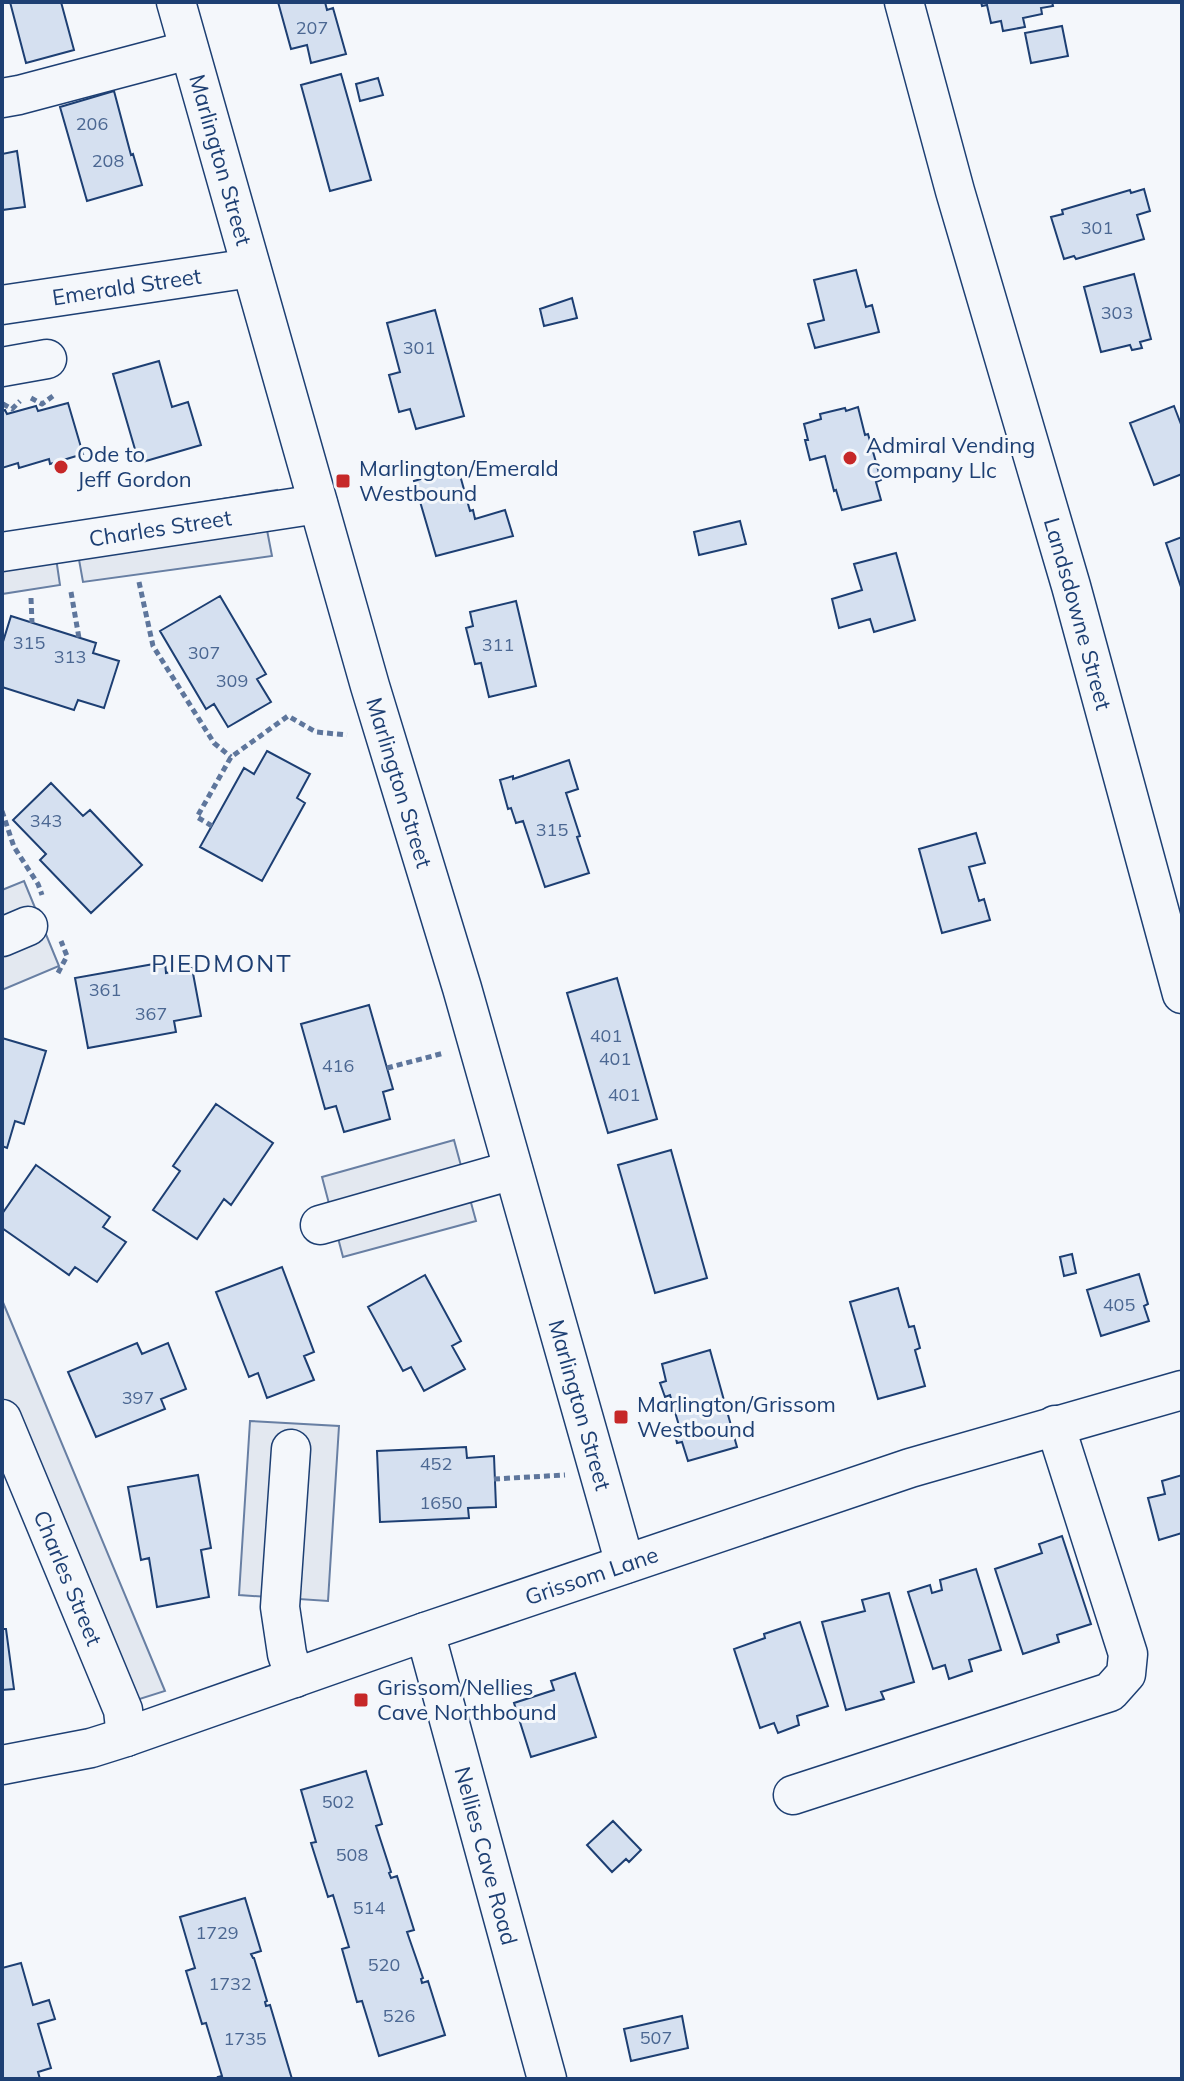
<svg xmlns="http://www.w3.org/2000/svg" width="1184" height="2081" font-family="Mulish,sans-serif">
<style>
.parking{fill:#e3e8f0;stroke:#687fa3;stroke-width:2}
.building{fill:#d5e0f0;stroke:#1d3f73;stroke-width:2}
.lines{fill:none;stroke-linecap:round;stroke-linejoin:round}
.minor-casing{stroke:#1d3f73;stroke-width:41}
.path{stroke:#5e769c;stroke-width:5;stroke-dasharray:6 4;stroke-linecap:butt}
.minor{stroke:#f4f7fb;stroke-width:38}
.poi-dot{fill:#c62828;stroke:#f4f7fb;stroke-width:3}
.labels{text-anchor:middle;stroke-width:6;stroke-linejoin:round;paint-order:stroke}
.number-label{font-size:18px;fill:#4b6792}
.street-label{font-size:22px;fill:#1d3f73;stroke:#f4f7fb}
.poi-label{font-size:22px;fill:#1d3f73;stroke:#f4f7fb;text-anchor:start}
.neighbourhood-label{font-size:24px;letter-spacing:2px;fill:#1d3f73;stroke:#f4f7fb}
</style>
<rect width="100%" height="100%" fill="#f4f7fb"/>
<path class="parking" d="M277 490 288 526 267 530 272 556 83 582 78 554 56 558 60 585 2 594V535Z
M24 881 59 966 2 990V890Z
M454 1140 476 1221 343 1257 322 1177Z
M2 1300 165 1691 108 1709 2 1456Z
M250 1421 339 1426 328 1601 239 1595Z"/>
<path class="building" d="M10 2H61L74 50 26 63Z
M278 2H325L327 10 333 8 346 54 311 63 307 45 291 49Z
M981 2H1052L1053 6 1041 8 1042 14 1023 18 1025 27 1003 31 1001 21 991 23 987 5 982 6Z
M1062 26 1068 56 1031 63 1025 33Z
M341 74 371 180 330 191 301 85Z
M378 78 383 95 360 101 356 84Z
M114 91 131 155 133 154 142 185 87 201 60 107Z
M17 151 25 207 2 210V154Z
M1144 189 1150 211 1137 215 1144 239 1076 259 1074 256 1064 259 1051 217 1063 214 1062 210 1130 190 1131 193Z
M856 270 866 307 872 305 879 332 815 348 808 324 824 320 814 280Z
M1134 274 1151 339 1140 342 1142 348 1132 350 1130 345 1101 352 1084 287Z
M572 298 577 318 544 326 540 309Z
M435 310 464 416 416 429 410 409 399 412 389 375 400 372 387 323Z
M159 361 172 407 188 402 201 445 139 463 113 374Z
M68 403 83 454 50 464 49 459 19 468 18 463 2 468V411L5 410 7 414 36 406 38 411Z
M1174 406 1182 427V474L1154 485 1130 423Z
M858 407 865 435 868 434 881 480 876 482 881 500 842 510 836 490 834 491 825 456 810 460 805 440H808L804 424 821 419 820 414 845 408 846 411Z
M458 468 470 511 473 510 475 519 505 510 513 536 436 556 414 481Z
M740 521 746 544 699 555 694 532Z
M1182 537V590L1166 543Z
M896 553 915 620 874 632 870 619 839 628 832 599 862 590 854 564Z
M220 596 266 674 257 679 271 702 228 727 214 704 206 709 160 631Z
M516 601 536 686 489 697 481 663 475 664 466 628 473 626 470 612Z
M11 616 96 643 93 653 119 661 104 708 78 700 74 710 2 687V645Z
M267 751 310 774 297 798 305 803 262 881 200 847 244 768 254 774Z
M569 760 578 789 566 793 580 836 577 837 589 873 545 887 523 821 516 823 511 808 508 809 500 780 513 776V779Z
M51 783 83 816 90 810 142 865 91 913 40 860 46 854 13 820Z
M976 833 985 863 969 867 979 901 984 899 990 920 942 933 919 849Z
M165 962 166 973 192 968 201 1016 174 1021 176 1032 88 1048 75 978Z
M617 978 657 1119 608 1133 567 993Z
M369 1005 393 1089 383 1092 390 1119 344 1132 336 1106 325 1109 301 1024Z
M2 1038 46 1051 24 1124 15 1121 7 1148 2 1146Z
M216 1104 273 1143 231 1205 224 1199 197 1239 153 1210 180 1171 173 1166Z
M671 1150 707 1278 655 1293 618 1165Z
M36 1165 110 1217 103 1227 126 1242 97 1282 75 1267 69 1275 2 1228V1214Z
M1072 1254 1076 1273 1064 1276 1060 1257Z
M282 1267 314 1352 304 1356 314 1380 267 1398 258 1373 249 1377 216 1292Z
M1139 1274 1148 1304 1144 1306 1149 1321 1101 1336 1087 1290Z
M425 1275 461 1341 452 1346 465 1369 424 1391 411 1367 403 1371 368 1307Z
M898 1288 909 1327 914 1326 920 1348 915 1350 925 1386 878 1399 850 1302Z
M137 1343 142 1354 168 1343 186 1389 161 1399 165 1409 96 1437 68 1372Z
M710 1350 737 1447 688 1461 682 1442 677 1443 674 1430 680 1429 670 1395 665 1397 660 1383 666 1381 662 1364Z
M466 1447 467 1458 494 1456 496 1507 468 1508 469 1518 380 1522 377 1451Z
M198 1475 211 1548 201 1550 209 1597 157 1607 149 1558 141 1560 128 1487Z
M1182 1475V1533L1159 1540 1148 1498 1165 1494 1162 1481Z
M1062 1536 1091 1624 1057 1635 1059 1642 1023 1654 995 1569 1042 1553 1039 1544Z
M976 1569 1001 1650 969 1660 972 1671 949 1679 945 1665 933 1669 908 1592 930 1585 932 1593 942 1590 940 1580Z
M889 1593 914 1682 881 1692 884 1699 846 1710 822 1622 865 1611 862 1600Z
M800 1622 828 1706 797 1716 799 1725 778 1733 774 1723 760 1728 734 1649 765 1638 764 1634Z
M2 1629H6L14 1689 2 1690Z
M575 1673 596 1737 531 1757 514 1703 554 1690 551 1681Z
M366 1771 382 1824 376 1826 391 1872 389 1873 391 1878 397 1876 414 1930 407 1932 423 1978 421 1979 422 1983 428 1981 445 2035 379 2056 362 2001 357 2002 342 1949 349 1947 333 1895 328 1897 311 1843 316 1842 301 1790Z
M613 1821 641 1850 629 1862 626 1859 612 1872 587 1845Z
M245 1898 261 1951 251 1954 253 1958H254L267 2001 265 2002 266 2006 270 2005 292 2079H219L218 2077 222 2076 206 2023 202 2024 186 1971 195 1968 180 1917Z
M21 1963 33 2005 49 2000 55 2019 38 2024 51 2068 38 2072 40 2079H2V1968Z
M682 2016 688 2048 631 2061 624 2029Z"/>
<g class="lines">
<g class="minor-casing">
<g id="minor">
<path id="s1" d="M176 2 370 686 462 988 625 1564"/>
<path id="s2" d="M904 2 955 191 1071 586 1182 994"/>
<path d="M2 98 19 95 189 50"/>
<path id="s3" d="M2 305 251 268"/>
<path d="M2 367 47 359"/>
<path id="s4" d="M2 552 318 504"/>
<path d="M2 937 28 926"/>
<path d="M320 1225 513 1170"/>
<path id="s5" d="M2 1419 123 1710 126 1737"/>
<path d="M291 1449 280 1607 287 1654 295 1678"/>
<path id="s6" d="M425 1632 547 2079"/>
<path id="s7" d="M2 1765 91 1748 126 1737 425 1632 910 1468 1182 1390"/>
<path d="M793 1795 1110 1692 1126 1674 1128 1654 1055 1425"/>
</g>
</g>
<path class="path" d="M31 398 42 404 53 396
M3 404 12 409 20 401
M139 582 153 646 214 743 231 757
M71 592 79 638
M31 598 32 623
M2 811 14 847 38 884 42 895
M212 826 197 817 231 757 288 716 316 732 347 735
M58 973 67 956 61 941
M387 1068 444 1053
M494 1479 565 1475"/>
<use href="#minor" class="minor"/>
</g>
<g class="poi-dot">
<circle cx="850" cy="458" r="8"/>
<circle cx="61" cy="467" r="8"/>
<rect x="335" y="473" width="16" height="16" rx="4"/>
<rect x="613" y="1409" width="16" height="16" rx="4"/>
<rect x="353" y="1692" width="16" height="16" rx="4"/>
</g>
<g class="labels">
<g class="number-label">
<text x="312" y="34">207</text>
<text x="92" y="130">206</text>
<text x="108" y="167">208</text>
<text x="1097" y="234">301</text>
<text x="1117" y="319">303</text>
<text x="419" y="354">301</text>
<text x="29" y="649">315</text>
<text x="498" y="651">311</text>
<text x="204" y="659">307</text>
<text x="70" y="663">313</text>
<text x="232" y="687">309</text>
<text x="46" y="827">343</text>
<text x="552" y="836">315</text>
<text x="105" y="996">361</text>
<text x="151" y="1020">367</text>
<text x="606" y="1042">401</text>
<text x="615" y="1065">401</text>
<text x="338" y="1072">416</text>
<text x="624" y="1101">401</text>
<text x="1119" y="1311">405</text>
<text x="138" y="1404">397</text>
<text x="436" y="1470">452</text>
<text x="441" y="1509">1650</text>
<text x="338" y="1808">502</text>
<text x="352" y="1861">508</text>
<text x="369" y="1914">514</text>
<text x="217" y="1939">1729</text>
<text x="384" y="1971">520</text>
<text x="230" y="1990">1732</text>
<text x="399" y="2022">526</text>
<text x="656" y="2044">507</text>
<text x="245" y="2045">1735</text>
</g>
<g class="street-label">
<text dy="8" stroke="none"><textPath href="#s1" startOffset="164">Marlington Street</textPath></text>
<text dy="8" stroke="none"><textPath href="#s3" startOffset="126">Emerald Street</textPath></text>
<text dy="8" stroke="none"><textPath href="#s4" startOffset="160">Charles Street</textPath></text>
<text dy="8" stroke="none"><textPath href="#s2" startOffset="636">Landsdowne Street</textPath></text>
<text dy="8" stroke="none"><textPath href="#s1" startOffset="812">Marlington Street</textPath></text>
<text dy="8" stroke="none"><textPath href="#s1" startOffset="1460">Marlington Street</textPath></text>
<text dy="8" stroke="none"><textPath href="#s7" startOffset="620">Grissom Lane</textPath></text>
<text dy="8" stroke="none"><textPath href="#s5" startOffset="172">Charles Street</textPath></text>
<text dy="8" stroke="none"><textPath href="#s6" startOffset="232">Nellies Cave Road</textPath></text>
</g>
<g class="poi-label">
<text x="866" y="453">Admiral Vending<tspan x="866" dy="25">Company Llc</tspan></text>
<text x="77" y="462">Ode to<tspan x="77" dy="25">Jeff Gordon</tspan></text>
<text x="359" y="476">Marlington/Emerald<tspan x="359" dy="25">Westbound</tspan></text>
<text x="637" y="1412">Marlington/Grissom<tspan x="637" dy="25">Westbound</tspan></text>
<text x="377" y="1695">Grissom/Nellies<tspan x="377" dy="25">Cave Northbound</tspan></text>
</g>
<g class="neighbourhood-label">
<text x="222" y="972">PIEDMONT</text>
</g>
</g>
<rect width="1184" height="2081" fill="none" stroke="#1d3f73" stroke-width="8"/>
</svg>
